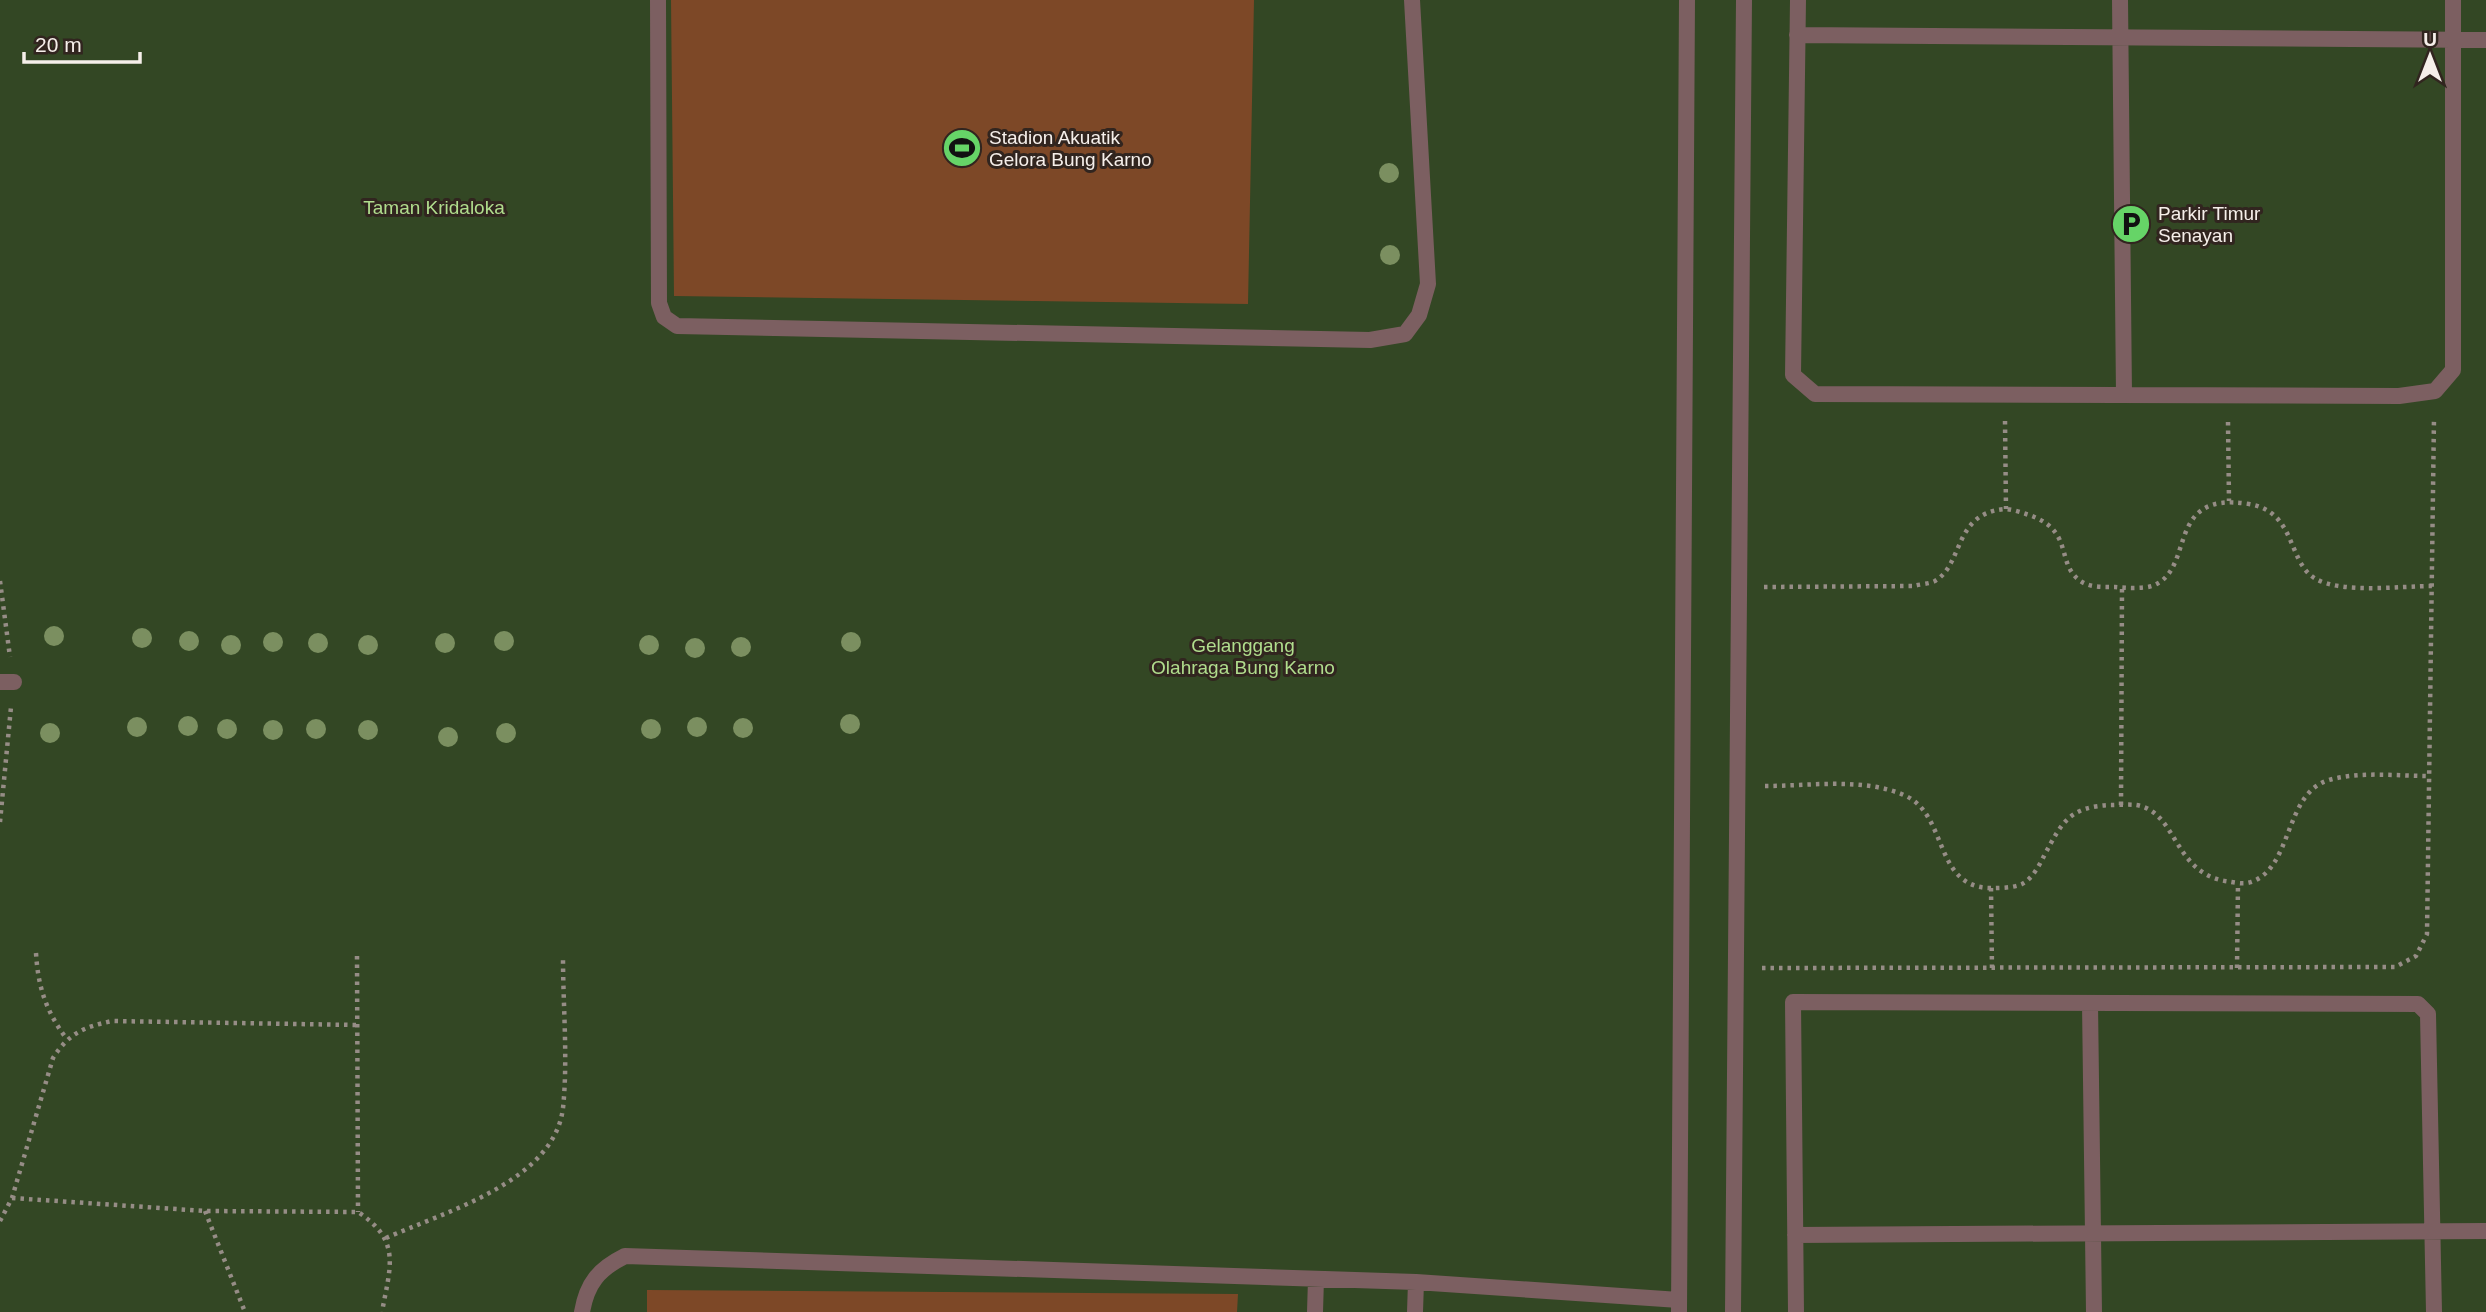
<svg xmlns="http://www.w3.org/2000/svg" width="2486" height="1312" font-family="Arial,sans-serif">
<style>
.green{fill:#334724}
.building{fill:#7d4827}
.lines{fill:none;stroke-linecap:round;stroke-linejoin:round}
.path{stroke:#968d86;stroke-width:4.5;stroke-dasharray:3.5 5;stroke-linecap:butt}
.lane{stroke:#7c5f61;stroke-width:16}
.tree{fill:#7b8f60}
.labels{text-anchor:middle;stroke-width:6;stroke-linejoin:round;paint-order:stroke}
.poi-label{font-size:19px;fill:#f6efea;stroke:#31251f;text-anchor:start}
.park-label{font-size:19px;fill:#b0dd8d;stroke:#31251f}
</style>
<rect width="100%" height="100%" fill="#3b2f28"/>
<path class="green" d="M0 0H2486V1312H0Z"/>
<path class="building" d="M671 0H1254L1248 304 674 296Z
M647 1290 1238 1294 1237 1312H647Z"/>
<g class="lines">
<path class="path" d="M2005 421 2006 509
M2228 422 2229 501
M0 581 10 657
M1764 587 1914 586C1920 584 1929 584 1935 581 1964 564 1953 513 2005 509 2011 509 2020 512 2026 514 2075 529 2055 561 2079 580 2089 588 2103 587 2115 587 2125 588 2142 589 2152 586 2197 570 2163 490 2249 504 2297 512 2287 563 2316 579 2343 594 2401 586 2432 586
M1765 786C1809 786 1865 777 1906 796 1948 816 1934 887 1990 888 2000 888 2013 888 2022 884 2032 879 2039 866 2044 856 2062 822 2069 807 2110 805 2118 805 2128 804 2136 805 2177 811 2173 872 2225 881 2233 882 2243 885 2251 882 2293 868 2284 793 2329 780 2360 771 2397 776 2429 776
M2121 805 2122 587
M0 822 11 707
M1991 888 1992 969
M36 953C38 987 46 1011 66 1038
M357 956 358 1212
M1762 968 2395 967 2416 956 2427 934 2434 417
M2237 968 2238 883
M12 1198 205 1211 358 1212C402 1241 390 1267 382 1312
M205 1211 245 1312
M0 1221 12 1198 53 1058C69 1033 84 1027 112 1021L357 1025
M386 1238C444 1212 554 1182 563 1108 568 1060 563 1006 563 958"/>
<path class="lane" d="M658 0 659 303 664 317 677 326 1370 340 1405 334 1419 315 1428 284 1412 0
M1798 0 1793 375 1815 394 2399 396 2435 391 2453 370V0
M2120 0 2124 395
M1797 35 2486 40
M0 682H14
M2090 1003 2094 1312
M1795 1235 2486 1231
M582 1312C587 1283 599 1269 625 1256L1416 1282 1679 1300
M1315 1312 1316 1279
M1415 1312 1416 1282
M1679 1312 1687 0
M1733 1312 1744 0
M1796 1312 1793 1002 2418 1004 2428 1014 2434 1312"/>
</g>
<g class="tree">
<circle cx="1389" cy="173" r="10"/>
<circle cx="1390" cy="255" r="10"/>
<circle cx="54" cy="636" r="10"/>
<circle cx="142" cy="638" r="10"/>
<circle cx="189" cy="641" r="10"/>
<circle cx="504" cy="641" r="10"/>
<circle cx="273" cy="642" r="10"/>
<circle cx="851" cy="642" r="10"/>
<circle cx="318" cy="643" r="10"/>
<circle cx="445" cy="643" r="10"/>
<circle cx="231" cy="645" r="10"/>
<circle cx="368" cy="645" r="10"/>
<circle cx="649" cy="645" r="10"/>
<circle cx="741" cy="647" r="10"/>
<circle cx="695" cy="648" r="10"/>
<circle cx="850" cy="724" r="10"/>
<circle cx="188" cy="726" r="10"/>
<circle cx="137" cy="727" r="10"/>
<circle cx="697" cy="727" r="10"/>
<circle cx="743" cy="728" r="10"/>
<circle cx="227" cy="729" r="10"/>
<circle cx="316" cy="729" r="10"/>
<circle cx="651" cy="729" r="10"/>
<circle cx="273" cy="730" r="10"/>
<circle cx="368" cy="730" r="10"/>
<circle cx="50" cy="733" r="10"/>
<circle cx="506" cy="733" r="10"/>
<circle cx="448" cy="737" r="10"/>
</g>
<defs>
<g id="stadium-disc" transform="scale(2.0125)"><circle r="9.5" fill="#66d467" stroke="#31251f"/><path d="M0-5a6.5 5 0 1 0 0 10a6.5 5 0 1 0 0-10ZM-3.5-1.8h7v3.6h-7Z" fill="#111"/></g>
<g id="parking-disc" transform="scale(2.0125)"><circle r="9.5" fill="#66d467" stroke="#31251f"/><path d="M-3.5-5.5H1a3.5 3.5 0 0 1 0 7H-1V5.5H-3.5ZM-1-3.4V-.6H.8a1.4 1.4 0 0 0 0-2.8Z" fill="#111"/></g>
</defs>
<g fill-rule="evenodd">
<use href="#stadium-disc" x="962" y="148"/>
<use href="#parking-disc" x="2131" y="224"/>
</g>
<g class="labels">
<g class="poi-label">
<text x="989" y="144">Stadion Akuatik<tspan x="989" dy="22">Gelora Bung Karno</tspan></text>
<text x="2158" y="220">Parkir Timur<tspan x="2158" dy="22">Senayan</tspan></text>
</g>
<g class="park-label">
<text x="434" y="214">Taman Kridaloka</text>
<text x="1243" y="652">Gelanggang<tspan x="1243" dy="22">Olahraga Bung Karno</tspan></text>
</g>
</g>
<g transform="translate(2430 56)" stroke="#31251f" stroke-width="5" paint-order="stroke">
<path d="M0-5L12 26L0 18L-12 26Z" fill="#f6efea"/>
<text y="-10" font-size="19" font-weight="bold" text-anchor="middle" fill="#f6efea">U</text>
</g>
<path d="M24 52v10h116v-10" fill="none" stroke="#f6efea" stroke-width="3.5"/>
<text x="35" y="52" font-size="21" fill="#f6efea" stroke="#31251f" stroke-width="5" paint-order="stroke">20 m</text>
</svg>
